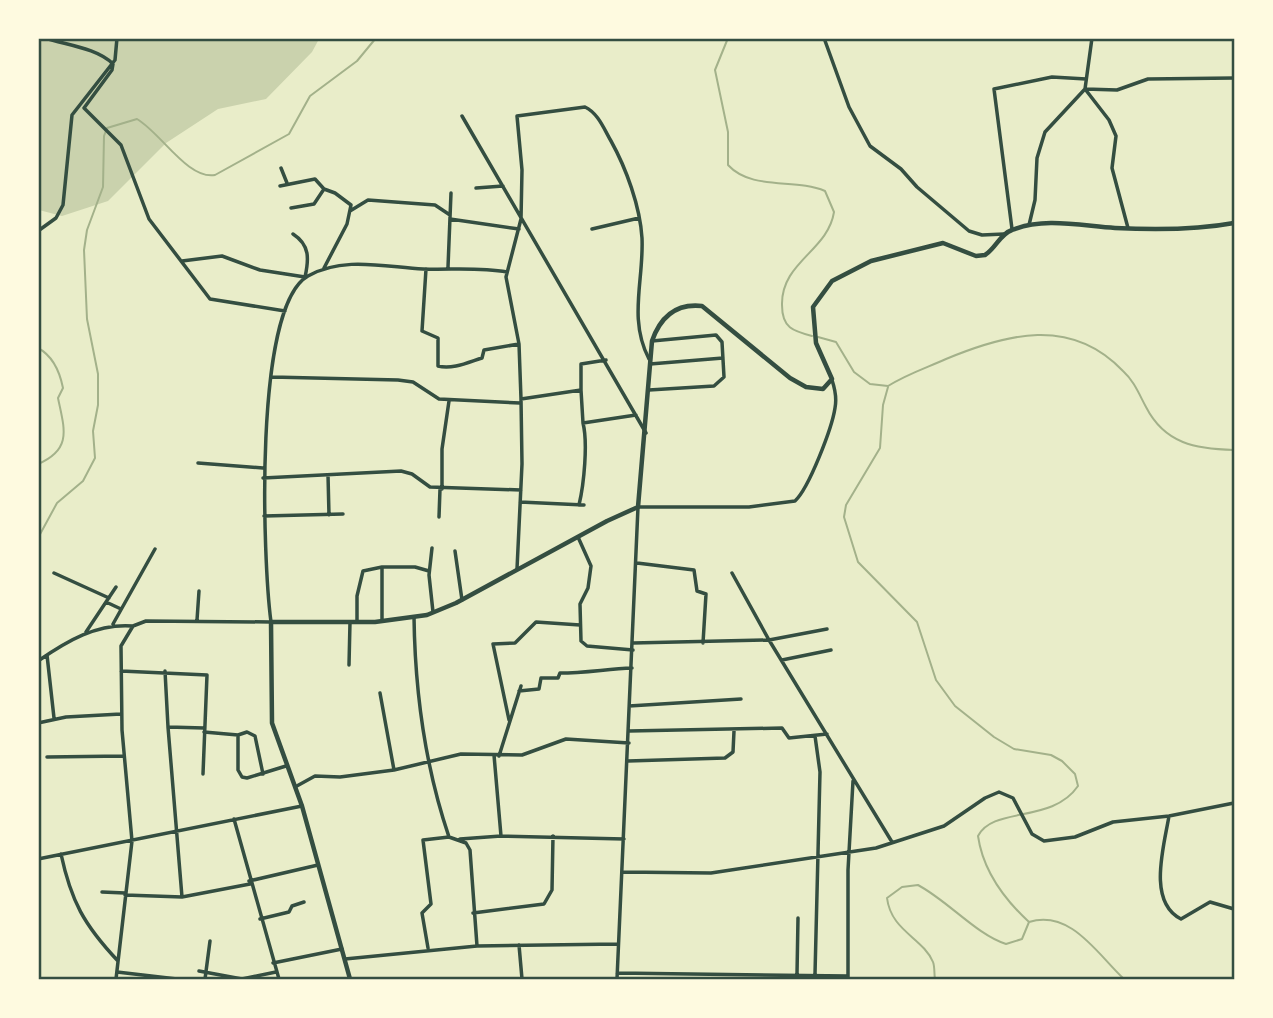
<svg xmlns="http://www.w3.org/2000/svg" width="1273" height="1018" font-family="'Varela Round',sans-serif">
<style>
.green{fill:#cad2ad}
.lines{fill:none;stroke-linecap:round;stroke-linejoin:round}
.stream{stroke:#a3b18a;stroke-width:2}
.minor{stroke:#344e41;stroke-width:3.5}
.tertiary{stroke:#344e41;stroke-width:4.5}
.neatline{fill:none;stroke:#344e41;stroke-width:2.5}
</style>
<rect width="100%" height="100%" fill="#e9edc9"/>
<path class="green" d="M39 39H319L312 52 266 99 218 109 166 143 108 201 62 216 39 210Z"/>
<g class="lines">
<path class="stream" d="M728 38 715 70 728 132V165C752 191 795 178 825 191L834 212C828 251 781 262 782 305 782 328 793 331 812 336
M818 337 836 342 854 372 870 384 888 386C907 374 926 368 946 359 1006 334 1071 316 1123 371 1134 381 1139 394 1146 407 1165 444 1196 449 1234 450
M38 348C53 356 60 373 63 388L58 398C64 428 73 449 38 464
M888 387 883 405 880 448 846 505 844 517 858 562 917 622 936 680 955 706 994 737 1014 749 1051 755 1062 761 1075 774 1078 786C1052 824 993 806 978 836 983 871 1004 899 1029 922 1071 909 1098 955 1124 979
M38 538 57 503 83 481 95 458 93 431 98 405V374L87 319 84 250 87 230 103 187 104 136 107 128 137 119C161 133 188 180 215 175L289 134 310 96 357 61 376 38
M935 979C934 975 935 967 933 962 923 938 891 931 887 898L902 887 918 885C948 901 977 935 1006 944L1022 939 1029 922"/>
<path class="minor" d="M45 38C66 45 97 48 113 64L112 70 84 108 121 145 149 219 210 299 285 311
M824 38 849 107 870 146 901 169 917 187 969 231 982 235 1004 234
M1092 38 1085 89 1109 120 1116 136 1112 168 1128 228
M462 116 646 433
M281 168 287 183
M280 186 315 179 324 189 335 193 351 205 347 224 324 268
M476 188 503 186
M291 208 314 204 324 189
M350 211 368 200 435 205 450 215
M450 219 519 229
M1029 225 1035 200 1037 158 1045 132 1085 89 1117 90 1148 79 1234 78
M592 229 639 218
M1012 229 994 89 1052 77 1086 79
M38 231 56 218 63 205 72 115 115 60 117 38
M182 261 222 256 260 270 305 277C309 259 310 245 293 234
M448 267 451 193
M426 269 422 331 438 338V366C452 370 469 362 482 358L484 350 519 344
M650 364 723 358
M272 377 398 380 413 382 439 399 520 403
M581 390V364L606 360
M649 390 714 386 724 377 722 342 716 335 652 341
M521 399 581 390 583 423 636 415
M198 463 263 468
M328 475 329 515
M263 478 401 471 412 474 430 487 521 490
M442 489V449L449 401
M520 502 584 505
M579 505C584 484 588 443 583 423
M264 516 343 514
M439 517 440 489
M578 537 591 566 588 588 580 604 581 641 587 646 633 650
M432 548 429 575 433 612
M455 551 462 600
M637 563 694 570 697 591 706 594 703 643
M517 569 522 464 521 399 519 344 506 277 521 219 522 170 517 116 585 107C598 113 604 129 611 141 626 168 640 206 642 238 644 280 628 319 649 359
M54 573 109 598
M732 573 769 640 892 842
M106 602 121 609
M414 617C415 693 425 766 449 837L466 843 470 850 477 946
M197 620 199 591
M382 621V567
M357 622V596L363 571 382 567H415L429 571
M113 624 155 549
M86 632 116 587
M633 643 769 640 827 629
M47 655 54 718
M782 660 831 650
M38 661C67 641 97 623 133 626
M349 665 350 622
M121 671 207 675 203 774
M165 671 168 727 204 728
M519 691 539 689 541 678H558L560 673C585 673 607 669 632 668
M380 693 394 770
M629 706 741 699
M509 720 493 644 515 643 536 622 580 625
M38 723 66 717 121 714
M168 727 182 897
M629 731 782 728 789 738 827 734
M204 732 238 735V770L242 777 247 778 286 766
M238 735 247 732 255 736 263 774
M815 736 820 772 815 974
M494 755 501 836
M499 756 521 686
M47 757 124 756
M628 761 725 758 733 752 734 731
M295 787 315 776 340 777 394 770 461 754 522 755 566 739 629 743
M1169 816C1164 846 1147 902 1181 919L1210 902 1234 909
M234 819 279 979
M460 839 501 836 624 839
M61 854C71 901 84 925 118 961
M38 859 302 806
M623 872 711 873 876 848 944 826 985 798 999 792 1013 798 1032 834 1044 841 1075 837 1113 822 1169 816 1234 803
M249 881 318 865
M102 892 125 893
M125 895 182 897 250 884
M473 913 544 904 552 890 553 836
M260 919 289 912 292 906 304 902
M519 945 522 979
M428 948 422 913 431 904 423 840 449 837
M345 959 477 946 618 944
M273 963 342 949
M199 971 242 979 276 972
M117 972 177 979
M617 973 848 976
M797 974 798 918
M116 979 132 841 122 730 121 646 133 626 146 621 271 622C263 562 253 307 308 276 343 256 385 267 423 269 451 270 479 267 507 272
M205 979 210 941
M617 979 638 507H749L795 501C809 488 832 428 835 408 837 398 835 389 832 380
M848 979V870L853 781"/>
<path class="tertiary" d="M350 979 302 806 272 723 271 622H375L427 615 456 603 607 521 638 507 652 341C660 318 675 303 702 306L790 378 806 387 823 389 832 379 816 343 813 307 832 281 871 261 943 243 976 256 985 255C996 248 1000 234 1012 230 1044 217 1082 226 1115 228 1154 230 1196 230 1234 223"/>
</g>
<rect width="1273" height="1018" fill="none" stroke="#fefae0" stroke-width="80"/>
<rect x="40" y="40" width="1193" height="938" class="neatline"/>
</svg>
